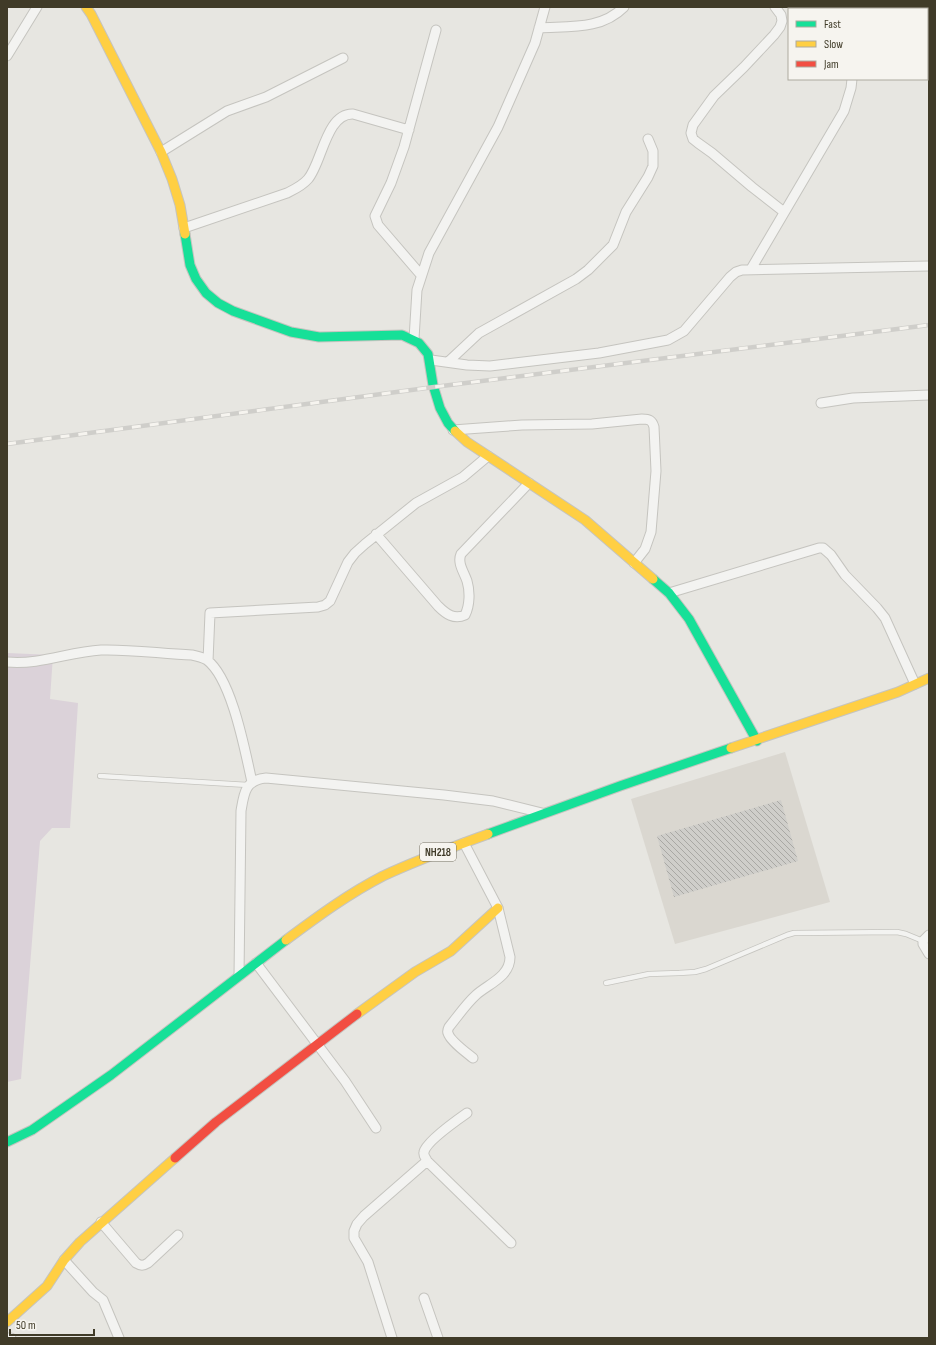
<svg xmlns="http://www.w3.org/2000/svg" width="936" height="1345" font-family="'Sofia Sans Condensed',sans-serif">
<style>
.built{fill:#dad7d0}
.green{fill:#dbd2d9}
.building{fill:url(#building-back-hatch)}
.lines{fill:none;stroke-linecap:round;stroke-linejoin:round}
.lane-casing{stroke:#c5c4bf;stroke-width:6}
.street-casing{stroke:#c5c4bf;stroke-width:11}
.fast-casing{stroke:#c5c4bf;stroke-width:11}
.slow-casing{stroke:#c5c4bf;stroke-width:11}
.jam-casing{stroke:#c5c4bf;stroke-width:11}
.lane{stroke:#f3f3f1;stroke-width:4.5}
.street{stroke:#f3f3f1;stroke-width:9}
.fast{stroke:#16e098;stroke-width:9}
.slow{stroke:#ffcf43;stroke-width:9}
.jam{stroke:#f24e42;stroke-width:9}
.rail-casing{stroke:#cfceca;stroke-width:4.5}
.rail{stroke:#f6f4ef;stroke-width:3;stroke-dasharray:9;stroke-linecap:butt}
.labels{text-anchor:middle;stroke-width:3;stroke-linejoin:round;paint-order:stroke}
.shield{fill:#f6f4ef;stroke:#777264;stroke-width:1}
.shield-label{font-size:11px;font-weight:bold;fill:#403b28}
</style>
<defs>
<pattern id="building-back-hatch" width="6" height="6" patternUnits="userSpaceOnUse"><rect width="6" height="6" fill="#cfceca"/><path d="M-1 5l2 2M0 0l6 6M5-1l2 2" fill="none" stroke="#a9a8a4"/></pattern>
</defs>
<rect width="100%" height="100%" fill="#e7e6e1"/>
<path class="built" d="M785 752 830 902 675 944 631 799Z"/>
<path class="green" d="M7 653 53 655 50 699 78 703 70 828H52L40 841 21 1079 7 1082Z"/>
<path class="building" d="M781 800 798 861 674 897 657 836Z"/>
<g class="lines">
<g class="lane-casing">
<path id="lane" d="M100 776 248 785
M606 983 649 974 679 973 695 972 706 969 787 935 794 933 897 932 906 934 923 941"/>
</g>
<g class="street-casing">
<path id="street" d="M775 7 781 15 782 21 780 27 774 35 744 67 714 96 693 125 691 133 693 139 698 143 712 153 752 187 784 212
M848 7 849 9
M539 28C570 26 601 30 624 7
M7 56 37 7
M161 152 227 111 266 97 343 58
M184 228 287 193C295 189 302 186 308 179 322 163 326 113 353 114L409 130
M751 269 844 111 851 88 852 79
M421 275 378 225 375 216 391 183 404 147 436 30
M414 339 417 290 429 253 498 127 535 43 545 7
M431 360 467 365 490 366 599 353 668 340 684 331 730 277 736 272 742 270 929 266
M448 362 479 333 576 279 588 270 613 245 626 212 648 177 653 166V151L648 139
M821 403 853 398 929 395
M453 430 522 425 592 424 642 419C649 419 652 420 654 427L656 471 651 532 645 549 634 563
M376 534 438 606C446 614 454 620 465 615 470 605 470 591 467 581 464 572 457 563 461 554L529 483
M669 593 819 548H823L831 555 845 575 877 608 885 618 915 684
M208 661 210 613 318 607 325 605 330 601 348 562 355 553 365 544 416 503 463 477 488 456
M7 662C41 665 68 652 101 650 130 649 163 654 192 655 197 656 202 657 207 660 232 679 245 751 252 782
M464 843 498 908 510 957C510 977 488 984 476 995 466 1004 458 1016 449 1027 448 1029 447 1031 448 1033 450 1041 467 1053 473 1058
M929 935 923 941V944L929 954
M256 963 345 1081 376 1128
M239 976 241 811C244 793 245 780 266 778L444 795 493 801 542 813
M467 1113C457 1120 426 1142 424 1152 423 1156 426 1158 427 1161L511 1243
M101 1222 136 1263C141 1266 143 1266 148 1263L178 1235
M64 1260 93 1292 103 1300 119 1338
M424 1298 438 1338
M7 1338H11
M392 1338 368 1262 354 1238V1231L357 1224 364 1216 427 1161"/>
</g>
<g class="fast-casing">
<path id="fast" d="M185 234 190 265 196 279 206 293 218 303 233 311 291 332 319 337 402 335 419 343 428 354 433 385 440 408 448 423 455 431
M653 579 669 593 689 619 757 741
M488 834 620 786 731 748
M7 1142 32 1130 111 1075 286 940"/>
</g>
<g class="slow-casing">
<path id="slow" d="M86 7 91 14 161 152 172 179 180 205 185 234
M455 431 467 442 585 520 653 579
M731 748 898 692 929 678
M286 940C317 917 348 894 383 876 417 860 453 847 488 834
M357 1014 415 972 451 951 498 908
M7 1322 47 1286 64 1260 80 1242 175 1158"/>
</g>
<g class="jam-casing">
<path id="jam" d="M175 1158 216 1122 357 1014"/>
</g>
<use href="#lane" class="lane"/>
<use href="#street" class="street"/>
<use href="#fast" class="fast"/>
<use href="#slow" class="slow"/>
<use href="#jam" class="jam"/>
<g class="rail-casing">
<path id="rail" d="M7 444 434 387 929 325"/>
</g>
<use href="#rail" class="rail"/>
</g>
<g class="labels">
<rect class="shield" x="420" y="843" width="36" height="18" rx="3"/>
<g class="shield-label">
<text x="438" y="856">NH218</text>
</g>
</g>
<rect width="936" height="1345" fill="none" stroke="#403b28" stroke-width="16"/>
<rect x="788" y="8" width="140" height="72" fill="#f6f4ef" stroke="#adaa9f"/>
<rect x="796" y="21" width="20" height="6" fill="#16e098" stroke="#adaa9f"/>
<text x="824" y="28" font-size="12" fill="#403b28">Fast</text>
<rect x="796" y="41" width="20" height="6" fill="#ffcf43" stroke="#adaa9f"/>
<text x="824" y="48" font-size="12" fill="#403b28">Slow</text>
<rect x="796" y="61" width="20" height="6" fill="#f24e42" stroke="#adaa9f"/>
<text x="824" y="68" font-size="12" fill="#403b28">Jam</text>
<path d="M10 1329v6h84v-6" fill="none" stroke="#403b28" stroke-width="2"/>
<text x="16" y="1329" font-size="12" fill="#403b28" stroke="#f6f4ef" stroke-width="3" paint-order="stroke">50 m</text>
</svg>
